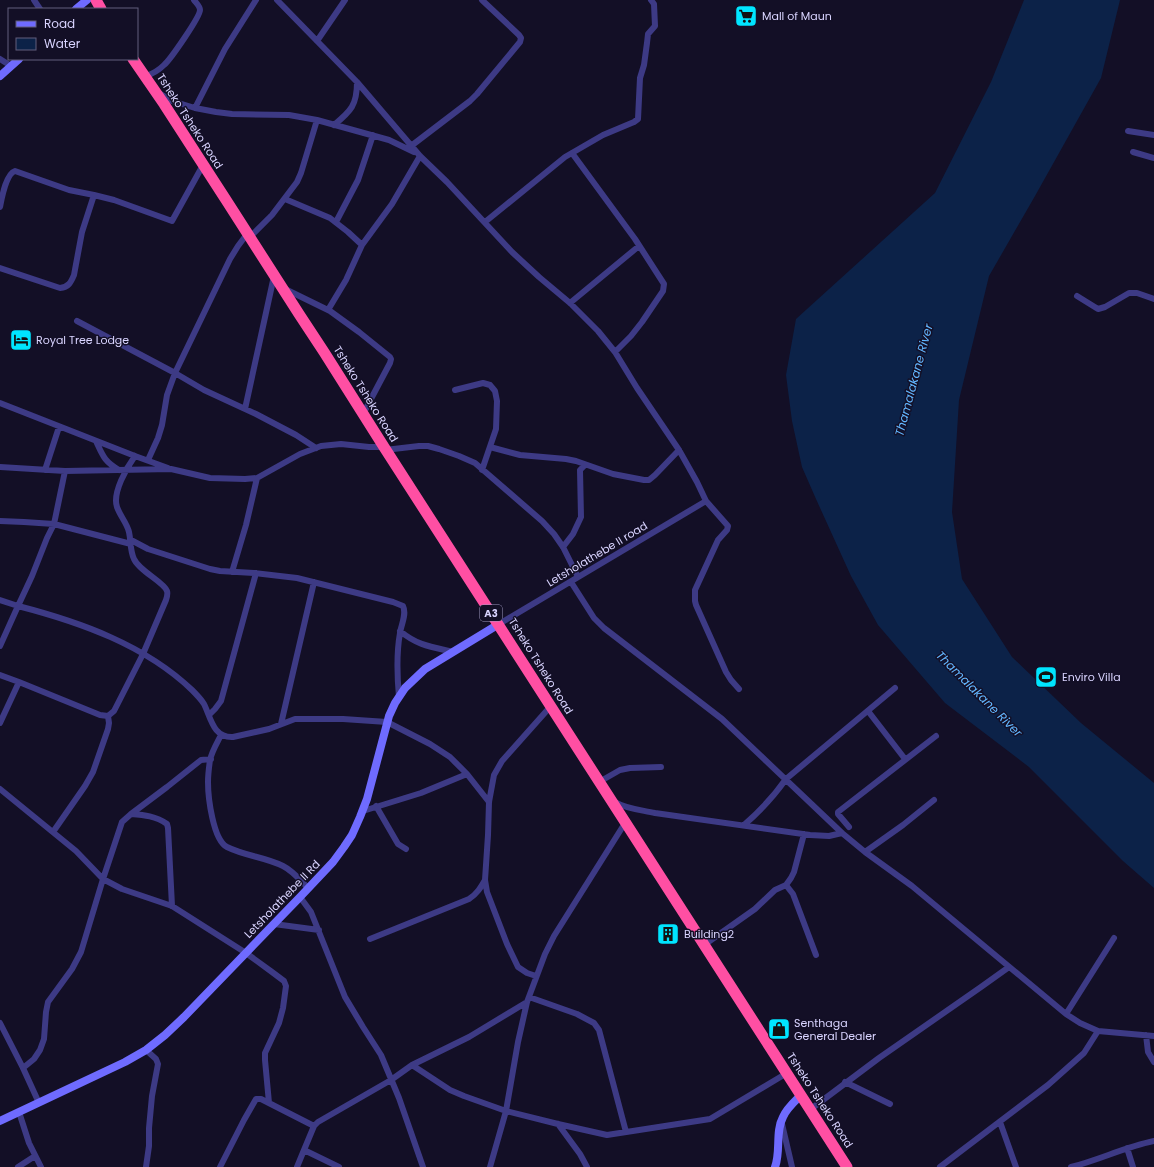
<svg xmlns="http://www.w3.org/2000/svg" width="1154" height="1167" font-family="Poppins,sans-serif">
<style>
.water{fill:#0c2248}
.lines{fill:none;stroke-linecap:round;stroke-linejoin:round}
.street{stroke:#3d3a85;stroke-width:6}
.secondary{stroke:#6f6bff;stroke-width:8}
.highway{stroke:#ff4fa3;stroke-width:11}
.labels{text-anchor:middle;stroke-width:3;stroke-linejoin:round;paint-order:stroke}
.shield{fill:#130f26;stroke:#9e99be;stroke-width:1}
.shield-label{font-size:10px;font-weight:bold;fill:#d9d4ff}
.poi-label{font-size:11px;fill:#d9d4ff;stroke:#130f26;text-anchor:start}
.street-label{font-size:11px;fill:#d9d4ff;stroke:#130f26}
.water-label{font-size:12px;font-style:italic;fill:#62b6ff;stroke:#130f26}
</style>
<rect width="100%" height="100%" fill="#130f26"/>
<path class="water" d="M1024 0H1120L1101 78 1035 196 989 276 959 400 952 512 962 579 1012 657 1081 723 1154 783V888L1123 861 1029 767 945 703 878 625 851 576 816 499 802 467 792 421 786 375 796 319 935 193 991 82Z"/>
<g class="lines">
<path class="street" d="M34 0 40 9
M277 0 357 82 420 156 447 182 512 252 539 277 570 303 598 331 615 352 637 388 679 450 697 482 706 501 728 526 727 530 718 540 695 590V601L696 605 726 672 731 680 739 689
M317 41 345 0
M0 59 11 66
M146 76C152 74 159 70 164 65 170 60 200 17 200 10 200 6 196 3 194 0
M159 93 172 101 195 108 216 112 232 114 289 115 317 120 389 140 414 152
M195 108 225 49 256 0
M334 125C351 111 357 105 357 82
M1128 131 1154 135
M411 146 470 101 477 94 520 42 521 38 519 35 482 0
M1133 152 1154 158
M572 153 635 239 664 284 663 291 642 322 631 336 615 352
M285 199 330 218 348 232 362 245 346 280 328 310
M0 207C2 197 6 174 15 171L69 190 94 195
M336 222 358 180 373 135
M485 222 565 157 603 135 634 122 638 119 640 78 644 65 647 43 648 34 655 26 654 4 651 0
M250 237 272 215 297 182 301 173 317 120
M362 245 392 204 420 156
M0 268 60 288C69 287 71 282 74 275L82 232 94 195 114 200 172 221 203 165
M285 289 330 311 359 332 390 357 391 359 390 363 363 414
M1077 296 1098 309 1105 307 1129 293H1137L1154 299
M570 303 639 246
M77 321 175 373 204 390 256 414 296 435 316 448
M455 390 483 383 490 385 495 391 497 401 496 429 482 470
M0 403 135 456 168 468
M245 409 274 276
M96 441C103 456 104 461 119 470
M490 447 520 455 566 459 576 461 613 474 644 480H649L655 475 679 450
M385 450 419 446H428L439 449 459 456 475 463 542 521 554 534 563 547 578 577
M148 460 158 438 162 425 167 395 175 373 230 259 238 246 247 234
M0 467 65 471 171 469 210 478 245 479 257 478 300 454 321 446 341 444 369 447H384
M45 470 59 427
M0 521 24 522 54 524 131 544
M131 540 148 549 210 569 220 571 254 573 297 578 393 602 403 606C407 614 401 625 400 633 396 655 397 675 399 697
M563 547 573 534 581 517 580 470 585 465
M232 572 246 525 257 478
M571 582 594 618 604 628 722 719 842 833 865 852 912 886 1066 1014 1080 1023 1098 1031 1154 1036
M0 600 18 606 32 576 47 538 54 524 65 471
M499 624 706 501
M400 631C418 646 432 647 454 652
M0 646 18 606C80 622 145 645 192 690 196 694 201 699 204 704 211 718 213 738 233 737L269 729 295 719H343L387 722 430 744 450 757 467 774 489 802
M0 675 19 682
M868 711 905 759
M209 715 215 709 221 701 256 573
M0 723 19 682 100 715 108 716 114 711 143 654 166 600C167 597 168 594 167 591 164 582 139 571 134 559 130 551 131 541 129 532 127 523 120 516 117 507 112 493 127 467 135 456
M281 724 314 582
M221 735C217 743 212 751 210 760 209 767 208 775 208 782 208 797 213 840 227 847 245 856 265 857 283 866 293 871 300 880 308 888
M599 782 620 770 630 768 661 767
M0 789 76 851 103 879 122 889 172 906 246 953 272 972 284 981 286 986 283 1008 279 1023 265 1053V1060L269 1103
M615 802C626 809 642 810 655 813L810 835 829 836 842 833
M376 806 398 844 406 849
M363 811 421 793 467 774
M131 814C144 815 156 816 167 824L168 828 172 906
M744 825C760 811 774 796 786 779L895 688
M849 827 838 814V812L936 736
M53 832 85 786 93 772 108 729 109 723 108 716
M865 852 903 825 934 800
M786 885 793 894 816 955
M300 897 311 912 345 997 363 1027 381 1055 399 1098 423 1167
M274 924 319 930
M370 939 469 899C477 894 481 887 485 880
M704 945 755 909 775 890 786 885 791 878 794 872 804 834
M536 976 527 973 518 967 507 944 487 892 485 880 488 835 489 802 494 775 502 761 550 707
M529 997 577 1014 594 1023 599 1030 626 1132
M1066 1014 1114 938
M0 1023 23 1068 39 1103
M1146 1035 1148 1052 1154 1062
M146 1050 156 1059 158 1064 152 1096 149 1128V1146L146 1167
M412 1065 450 1090 464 1096 506 1111 558 1124 607 1135 710 1119 787 1073
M23 1068 34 1059 40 1050 44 1039 46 1012 48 1002 72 969 81 952 103 879 122 822 131 814 167 787 201 760 211 759
M845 1082 890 1104
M811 1109 879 1058 981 987 1009 967
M19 1112 29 1143 41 1167
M1000 1122 1016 1167
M558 1124 580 1154 587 1167
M782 1124 792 1167
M1127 1148 1133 1167
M304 1150 314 1126 318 1122 391 1080 412 1065 469 1037 527 1002
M18 1167 35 1156
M220 1167 244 1120 256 1099H261L314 1126
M297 1167 304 1150 339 1167
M490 1167 506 1111 518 1042 527 1002 545 954 554 936 625 823
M940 1167 1048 1085 1084 1053 1098 1031
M1071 1167C1099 1160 1125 1147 1154 1141"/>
<path class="secondary" d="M76 9 87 0
M0 76 19 59
M0 1121 125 1062 146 1050 165 1035 184 1017 300 897 333 862 344 847 352 835 360 817 367 799 389 716 395 703 405 688 425 669 499 624
M775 1167C781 1151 775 1132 783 1117 786 1109 795 1101 801 1095"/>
<path class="highway" d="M96 0 101 9
M133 59 164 104 228 203 299 314 324 352 384 447 847 1167"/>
</g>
<defs>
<g id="supermarket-square" transform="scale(1.15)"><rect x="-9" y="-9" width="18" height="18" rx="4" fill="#00e5ff" stroke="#130f26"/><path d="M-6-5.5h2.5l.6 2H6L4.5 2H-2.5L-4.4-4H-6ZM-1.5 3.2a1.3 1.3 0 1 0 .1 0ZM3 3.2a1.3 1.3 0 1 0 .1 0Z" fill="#111"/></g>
<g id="hotel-square" transform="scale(1.15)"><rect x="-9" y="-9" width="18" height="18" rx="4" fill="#00e5ff" stroke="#130f26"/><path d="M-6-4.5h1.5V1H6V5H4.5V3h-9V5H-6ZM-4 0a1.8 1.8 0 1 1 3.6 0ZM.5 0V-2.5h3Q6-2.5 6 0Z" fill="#111"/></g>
<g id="stadium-square" transform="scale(1.15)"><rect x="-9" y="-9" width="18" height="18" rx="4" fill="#00e5ff" stroke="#130f26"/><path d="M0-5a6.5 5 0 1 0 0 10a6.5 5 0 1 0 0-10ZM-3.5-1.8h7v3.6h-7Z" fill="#111"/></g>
<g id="building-square" transform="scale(1.15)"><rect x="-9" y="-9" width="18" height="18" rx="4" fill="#00e5ff" stroke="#130f26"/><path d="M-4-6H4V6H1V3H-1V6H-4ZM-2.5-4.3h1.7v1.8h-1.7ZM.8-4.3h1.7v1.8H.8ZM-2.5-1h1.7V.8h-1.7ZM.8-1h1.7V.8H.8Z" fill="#111"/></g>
<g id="shop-square" transform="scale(1.15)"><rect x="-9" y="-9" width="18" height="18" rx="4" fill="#00e5ff" stroke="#130f26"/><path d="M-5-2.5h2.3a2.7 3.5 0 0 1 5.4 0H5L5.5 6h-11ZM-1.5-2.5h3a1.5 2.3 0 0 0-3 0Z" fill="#111"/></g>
</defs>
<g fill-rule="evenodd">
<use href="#supermarket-square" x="746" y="16"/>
<use href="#hotel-square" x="21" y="340"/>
<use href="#stadium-square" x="1046" y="677"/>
<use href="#building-square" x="668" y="934"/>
<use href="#shop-square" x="779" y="1029"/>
</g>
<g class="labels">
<rect class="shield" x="480" y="605" width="22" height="16" rx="3"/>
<g class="shield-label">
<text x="491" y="617">A3</text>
</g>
<g class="poi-label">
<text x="762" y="20">Mall of Maun</text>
<text x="36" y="344">Royal Tree Lodge</text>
<text x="1062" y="681">Enviro Villa</text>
<text x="684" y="938">Building2</text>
<text x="794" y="1027">Senthaga<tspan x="794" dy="13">General Dealer</tspan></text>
</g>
<g class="street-label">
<text transform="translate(190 121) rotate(57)" y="4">Tsheko Tsheko Road</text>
<text transform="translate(366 394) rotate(58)" y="4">Tsheko Tsheko Road</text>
<text transform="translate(597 554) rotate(-31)" y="4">Letsholathebe II road</text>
<text transform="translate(541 666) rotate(58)" y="4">Tsheko Tsheko Road</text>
<text transform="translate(282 899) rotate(-46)" y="4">Letsholathebe II Rd</text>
<text transform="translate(820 1100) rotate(57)" y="4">Tsheko Tsheko Road</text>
</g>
<g class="water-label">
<text transform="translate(914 380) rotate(-75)" y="4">Thamalakane River</text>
<text transform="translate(979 694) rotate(45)" y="4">Thamalakane River</text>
</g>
</g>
<rect x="8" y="8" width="130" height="52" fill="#130f26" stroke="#625e7d"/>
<rect x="16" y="21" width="20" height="6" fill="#6f6bff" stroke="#625e7d"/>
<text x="44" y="28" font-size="12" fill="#d9d4ff">Road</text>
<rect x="16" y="38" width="20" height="12" fill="#0c2248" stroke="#625e7d"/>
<text x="44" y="48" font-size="12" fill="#d9d4ff">Water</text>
</svg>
